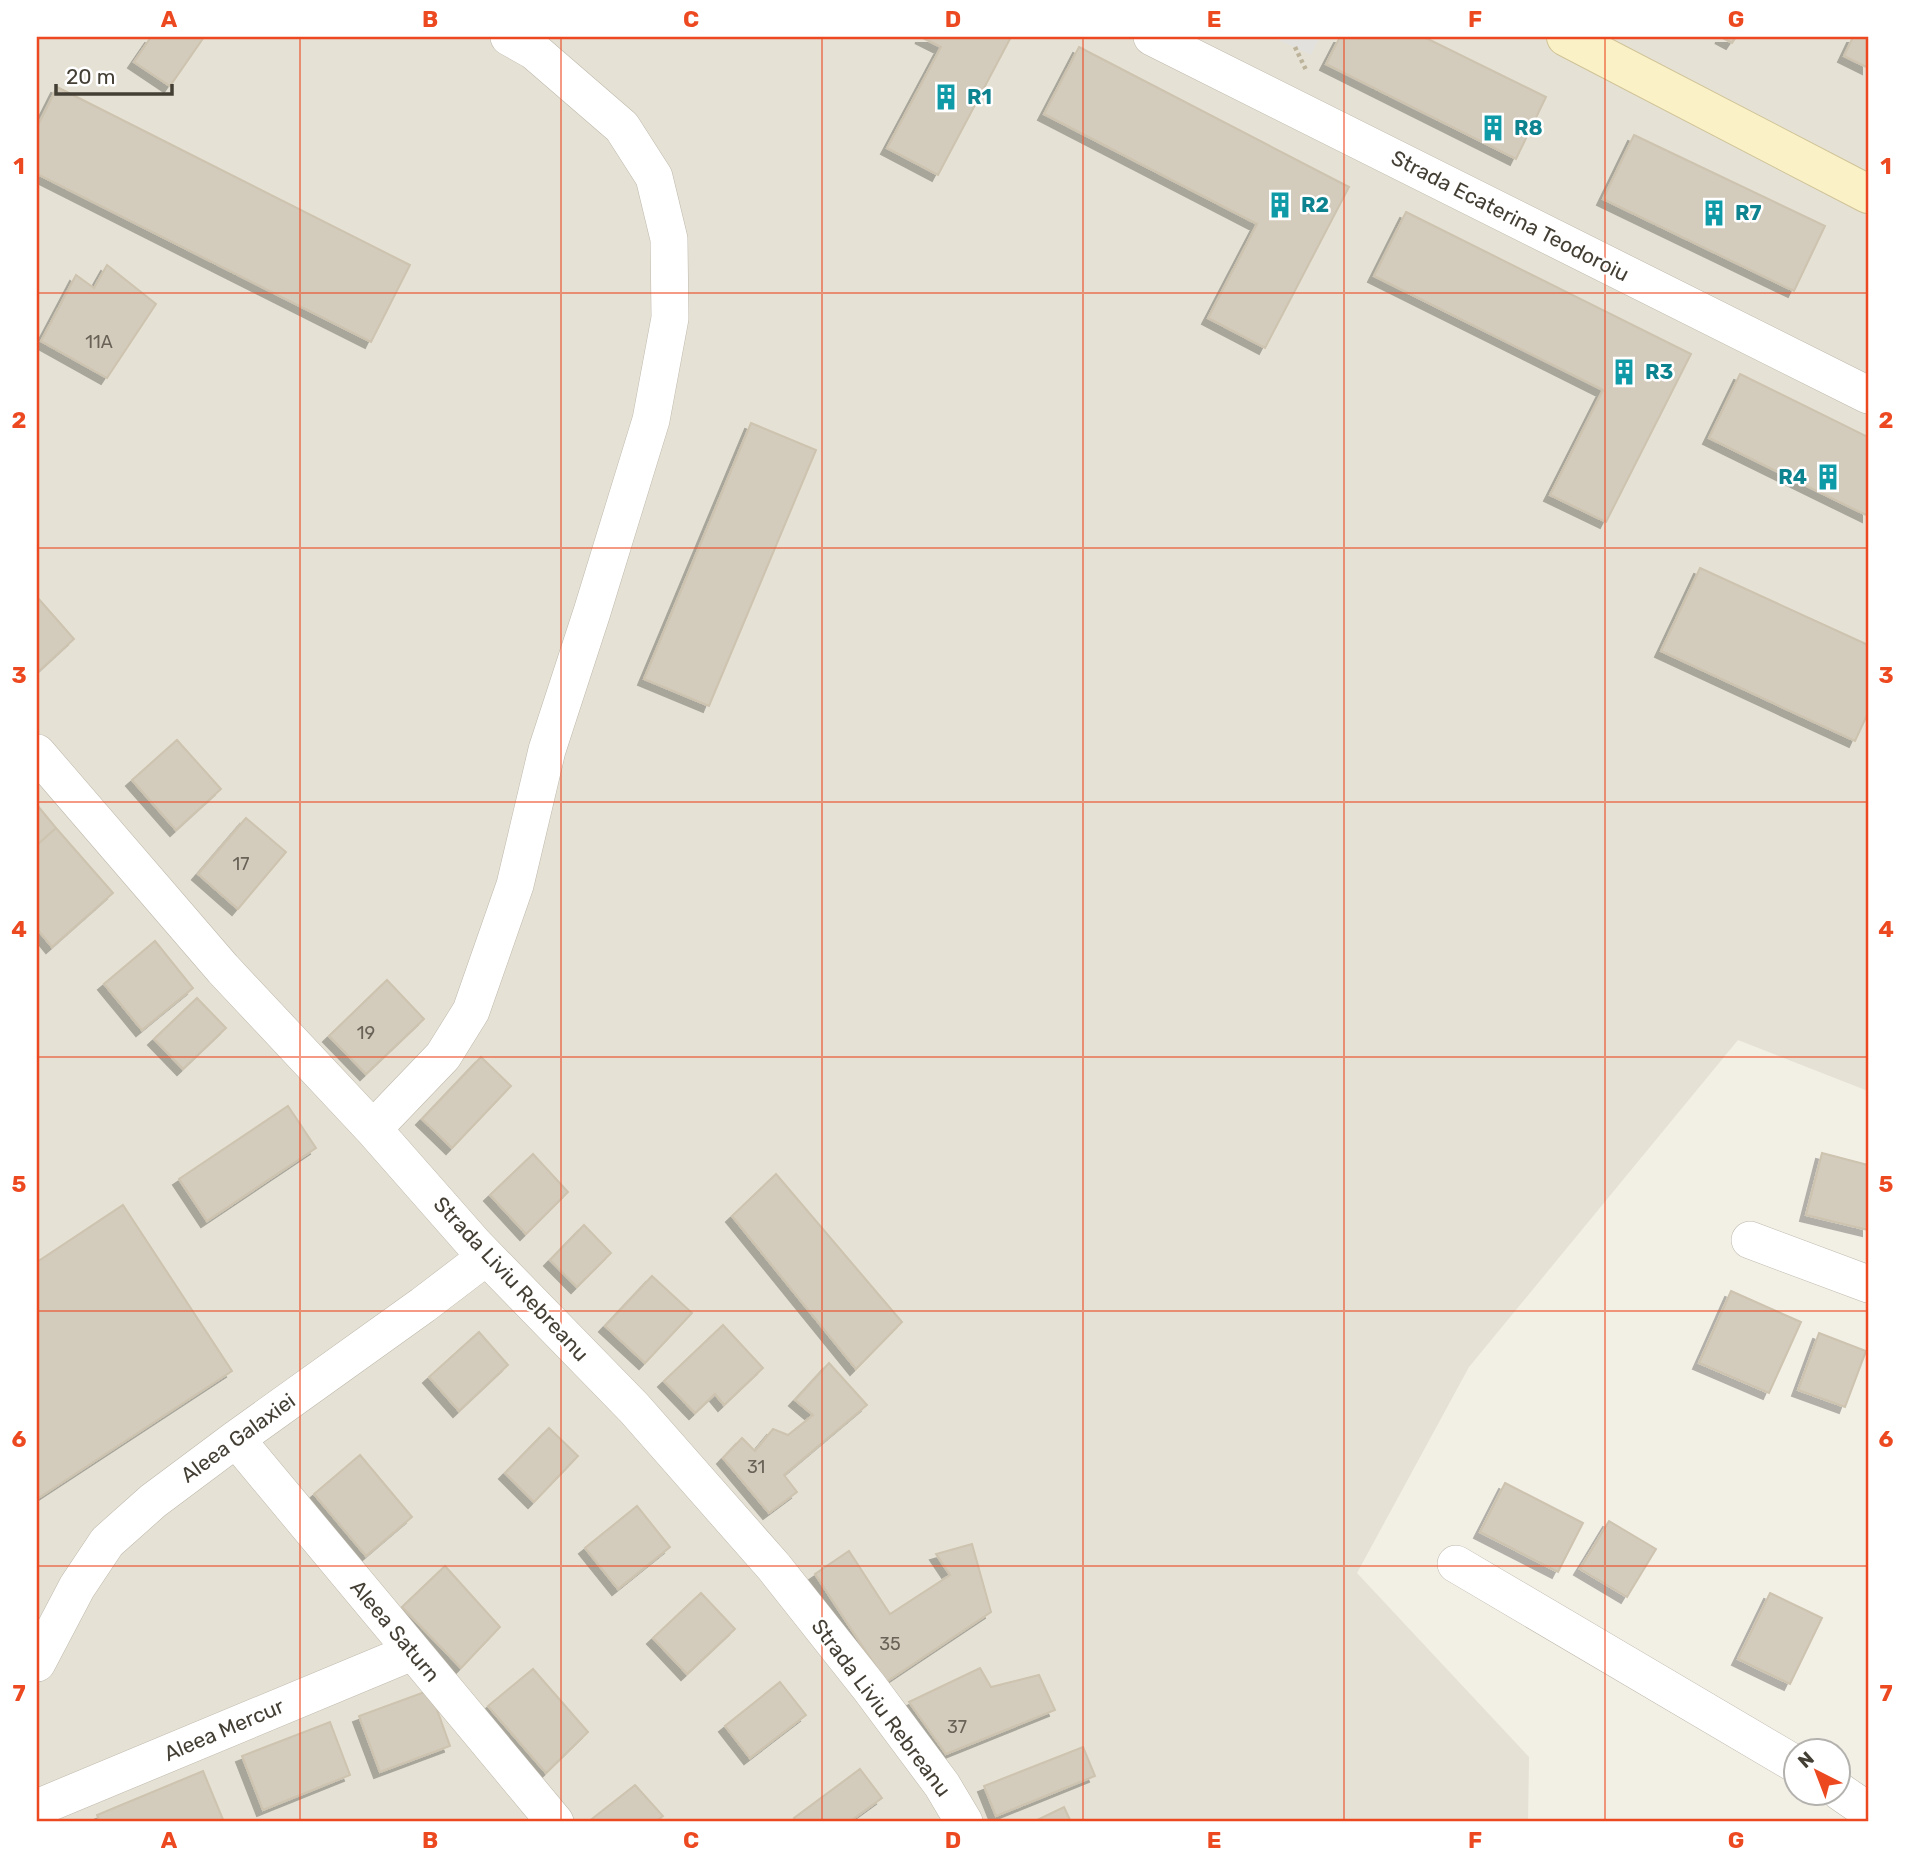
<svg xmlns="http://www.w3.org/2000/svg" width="1905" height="1859" font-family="Rubik,sans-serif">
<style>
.residential{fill:#e5e1d4}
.parking{fill:#e3e1dd}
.building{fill:#d3cbbc;stroke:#cdc3af;stroke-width:2;filter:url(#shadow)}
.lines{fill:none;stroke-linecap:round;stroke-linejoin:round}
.street-casing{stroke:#bfb9ac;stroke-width:38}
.secondary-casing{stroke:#cfc397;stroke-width:40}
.path{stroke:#bdb39b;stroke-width:4.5;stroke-dasharray:3.5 3.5;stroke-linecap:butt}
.street{stroke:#fff;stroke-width:37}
.secondary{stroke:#fbf1c6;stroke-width:38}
.grid{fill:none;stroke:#ed4921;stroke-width:2;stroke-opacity:0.55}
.labels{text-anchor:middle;stroke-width:5;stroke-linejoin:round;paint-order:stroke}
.number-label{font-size:18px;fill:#686257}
.culture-label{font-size:21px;font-weight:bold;fill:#0d838f;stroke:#fff;text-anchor:start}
.street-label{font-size:21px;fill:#443f35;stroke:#fff}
.neatline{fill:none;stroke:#ed4921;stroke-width:2.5}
.grid-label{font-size:23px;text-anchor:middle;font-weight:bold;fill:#ed4921}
</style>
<defs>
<filter id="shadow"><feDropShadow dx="-6" dy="6" stdDeviation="0" flood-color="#0004"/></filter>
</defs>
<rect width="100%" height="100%" fill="#f2efe5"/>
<path class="residential" d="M37 37H1868V1091L1738 1040 1469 1367 1357 1573 1529 1757 1528 1822H37Z"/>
<path class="parking" d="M1272 37H1320L1311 55Z"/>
<path class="building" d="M151 37H204L170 86 134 62Z
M921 37H1011L938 175 887 148 941 47Z
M1340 37H1424L1546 97 1516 159 1326 64Z
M1721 37H1736L1732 43Z
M1853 37H1868V68L1844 56Z
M1079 47 1349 187 1265 348 1208 318 1257 224 1044 114Z
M57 87 410 265 371 342 37 174V127Z
M1634 135 1825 226 1794 291 1603 199Z
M1406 212 1691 354 1606 522 1550 495 1603 390 1374 276Z
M107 265 156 304 107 378 41 341 76 275 94 288Z
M1740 374 1868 437V516L1709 438Z
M751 423 816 450 709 706 644 679Z
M1700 568 1868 645V713L1855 741 1661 651Z
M37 597 74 639 37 673Z
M177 740 221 789 176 830 132 780Z
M37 805 56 828 37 845Z
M246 818 286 852 238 909 198 874Z
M56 828 113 893 52 947 37 929V845Z
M155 941 193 988 142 1030 104 984Z
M387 980 424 1019 366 1074 329 1036Z
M197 998 226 1028 183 1069 154 1039Z
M481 1057 511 1086 452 1148 422 1119Z
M288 1106 316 1148 207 1221 179 1179Z
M1822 1153 1868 1165V1230L1806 1215Z
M533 1154 568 1192 526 1234 490 1195Z
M776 1174 902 1322 856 1369 732 1216Z
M123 1205 232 1371 37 1499V1262Z
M584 1225 611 1253 577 1287 550 1260Z
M652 1276 692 1313 645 1363 605 1326Z
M1731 1291 1801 1322 1769 1393 1699 1363Z
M723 1325 763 1368 724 1405 715 1394 695 1413 664 1381Z
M479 1332 508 1365 459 1411 429 1377Z
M1819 1333 1866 1351 1845 1407 1798 1390Z
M829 1363 867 1405 784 1475 797 1492 769 1513 723 1458 742 1438 755 1451 773 1429 788 1435 813 1415 795 1400Z
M549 1428 578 1456 534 1502 505 1473Z
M360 1455 412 1517 366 1556 314 1494Z
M1505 1483 1583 1523 1558 1572 1480 1532Z
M637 1506 670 1547 618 1589 585 1548Z
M1609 1521 1656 1549 1627 1597 1580 1569Z
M972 1544 991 1612 886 1682 815 1574 849 1551 890 1614 950 1575 936 1554Z
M445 1566 500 1627 461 1668 402 1607Z
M701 1593 735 1629 687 1674 653 1638Z
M1770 1593 1822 1618 1790 1684 1738 1659Z
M980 1668 991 1687 1039 1675 1055 1710 946 1754 909 1702Z
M533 1669 588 1732 546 1773 488 1706Z
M780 1682 806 1715 750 1758 725 1726Z
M430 1690 450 1746 380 1772 359 1716Z
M330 1722 350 1775 263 1810 242 1756Z
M1083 1747 1095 1776 996 1816 984 1786Z
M860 1769 882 1798 849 1822H797L794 1818Z
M203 1771 224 1822H100L97 1815Z
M635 1785 663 1816 655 1822H588Z
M1064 1807 1071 1822H1033Z"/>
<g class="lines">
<g class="street-casing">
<path id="street" d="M1152 37 1868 395
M37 753 223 969 373 1129 475 1245 634 1408 774 1567 869 1687 942 1785 964 1822
M373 1129 443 1056 471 1011 515 885 547 750 592 612 651 420 670 318 669 239 654 177 622 127 534 51 509 37
M1750 1240 1868 1284
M236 1439 555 1822
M1456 1564 1797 1765
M37 1663 77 1587 107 1542 153 1501 236 1439 423 1305 486 1257
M1839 1791 1868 1811
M37 1808 412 1652"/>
</g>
<g class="secondary-casing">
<path id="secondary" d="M1566 37 1868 194"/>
</g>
<path class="path" d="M1295 47 1307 72"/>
<use href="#street" class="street"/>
<use href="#secondary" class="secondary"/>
</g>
<path class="grid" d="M300 37V1822M561 37V1822M822 37V1822M1083 37V1822M1344 37V1822M1605 37V1822M37 293H1868M37 548H1868M37 802H1868M37 1057H1868M37 1311H1868M37 1566H1868"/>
<defs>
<g id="building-bare" transform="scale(2.1)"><path d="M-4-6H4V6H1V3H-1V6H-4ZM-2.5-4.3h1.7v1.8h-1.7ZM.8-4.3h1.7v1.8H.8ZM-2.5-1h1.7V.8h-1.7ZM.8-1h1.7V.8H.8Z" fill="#0f9aa8" stroke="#fff" stroke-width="2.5" paint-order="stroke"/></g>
</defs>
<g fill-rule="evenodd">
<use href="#building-bare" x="946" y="97"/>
<use href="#building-bare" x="1493" y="128"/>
<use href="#building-bare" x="1280" y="205"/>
<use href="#building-bare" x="1714" y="213"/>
<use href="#building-bare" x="1624" y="372"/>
<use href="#building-bare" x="1828" y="477"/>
</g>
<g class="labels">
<g class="number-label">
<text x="99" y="348">11A</text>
<text x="241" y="870">17</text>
<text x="366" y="1039">19</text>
<text x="756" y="1473">31</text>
<text x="890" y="1650">35</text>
<text x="957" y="1733">37</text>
</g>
<g class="culture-label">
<text x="967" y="104">R1</text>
<text x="1514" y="135">R8</text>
<text x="1301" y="212">R2</text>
<text x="1735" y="220">R7</text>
<text x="1645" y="379">R3</text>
<text x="1807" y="484" text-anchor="end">R4</text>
</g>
<g class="street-label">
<text transform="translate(1510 216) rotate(27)" y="7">Strada Ecaterina Teodoroiu</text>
<text transform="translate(511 1279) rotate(47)" y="7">Strada Liviu Rebreanu</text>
<text transform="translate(238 1438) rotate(-36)" y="7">Aleea Galaxiei</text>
<text transform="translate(395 1631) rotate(50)" y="7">Aleea Saturn</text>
<text transform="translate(881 1708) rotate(53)" y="7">Strada Liviu Rebreanu</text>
<text transform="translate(224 1730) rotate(-23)" y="7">Aleea Mercur</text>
</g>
</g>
<rect width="1905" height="1859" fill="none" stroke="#ffffff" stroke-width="77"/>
<g transform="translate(1817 1772) rotate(318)"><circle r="33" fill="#ffffff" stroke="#b4b2ae" stroke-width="2"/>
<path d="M0-5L12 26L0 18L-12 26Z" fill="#ed4921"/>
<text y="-10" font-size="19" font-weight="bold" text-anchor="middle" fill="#443f35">N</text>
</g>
<path d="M56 84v10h116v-10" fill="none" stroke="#443f35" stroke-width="3.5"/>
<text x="66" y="84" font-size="21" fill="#443f35" stroke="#ffffff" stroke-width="5" paint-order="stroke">20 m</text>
<rect x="38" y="38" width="1829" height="1782" class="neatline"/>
<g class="grid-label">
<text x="169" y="27">A</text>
<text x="430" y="27">B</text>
<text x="691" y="27">C</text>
<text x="953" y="27">D</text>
<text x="1214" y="27">E</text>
<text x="1475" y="27">F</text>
<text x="1736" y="27">G</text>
<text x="19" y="174">1</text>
<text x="1886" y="174">1</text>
<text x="19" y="428">2</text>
<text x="1886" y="428">2</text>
<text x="19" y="683">3</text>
<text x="1886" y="683">3</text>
<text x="19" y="937">4</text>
<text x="1886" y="937">4</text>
<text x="19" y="1192">5</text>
<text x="1886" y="1192">5</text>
<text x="19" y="1447">6</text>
<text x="1886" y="1447">6</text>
<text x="19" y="1701">7</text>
<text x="1886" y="1701">7</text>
<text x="169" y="1848">A</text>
<text x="430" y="1848">B</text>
<text x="691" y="1848">C</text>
<text x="953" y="1848">D</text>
<text x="1214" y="1848">E</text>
<text x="1475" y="1848">F</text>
<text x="1736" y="1848">G</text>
</g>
</svg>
